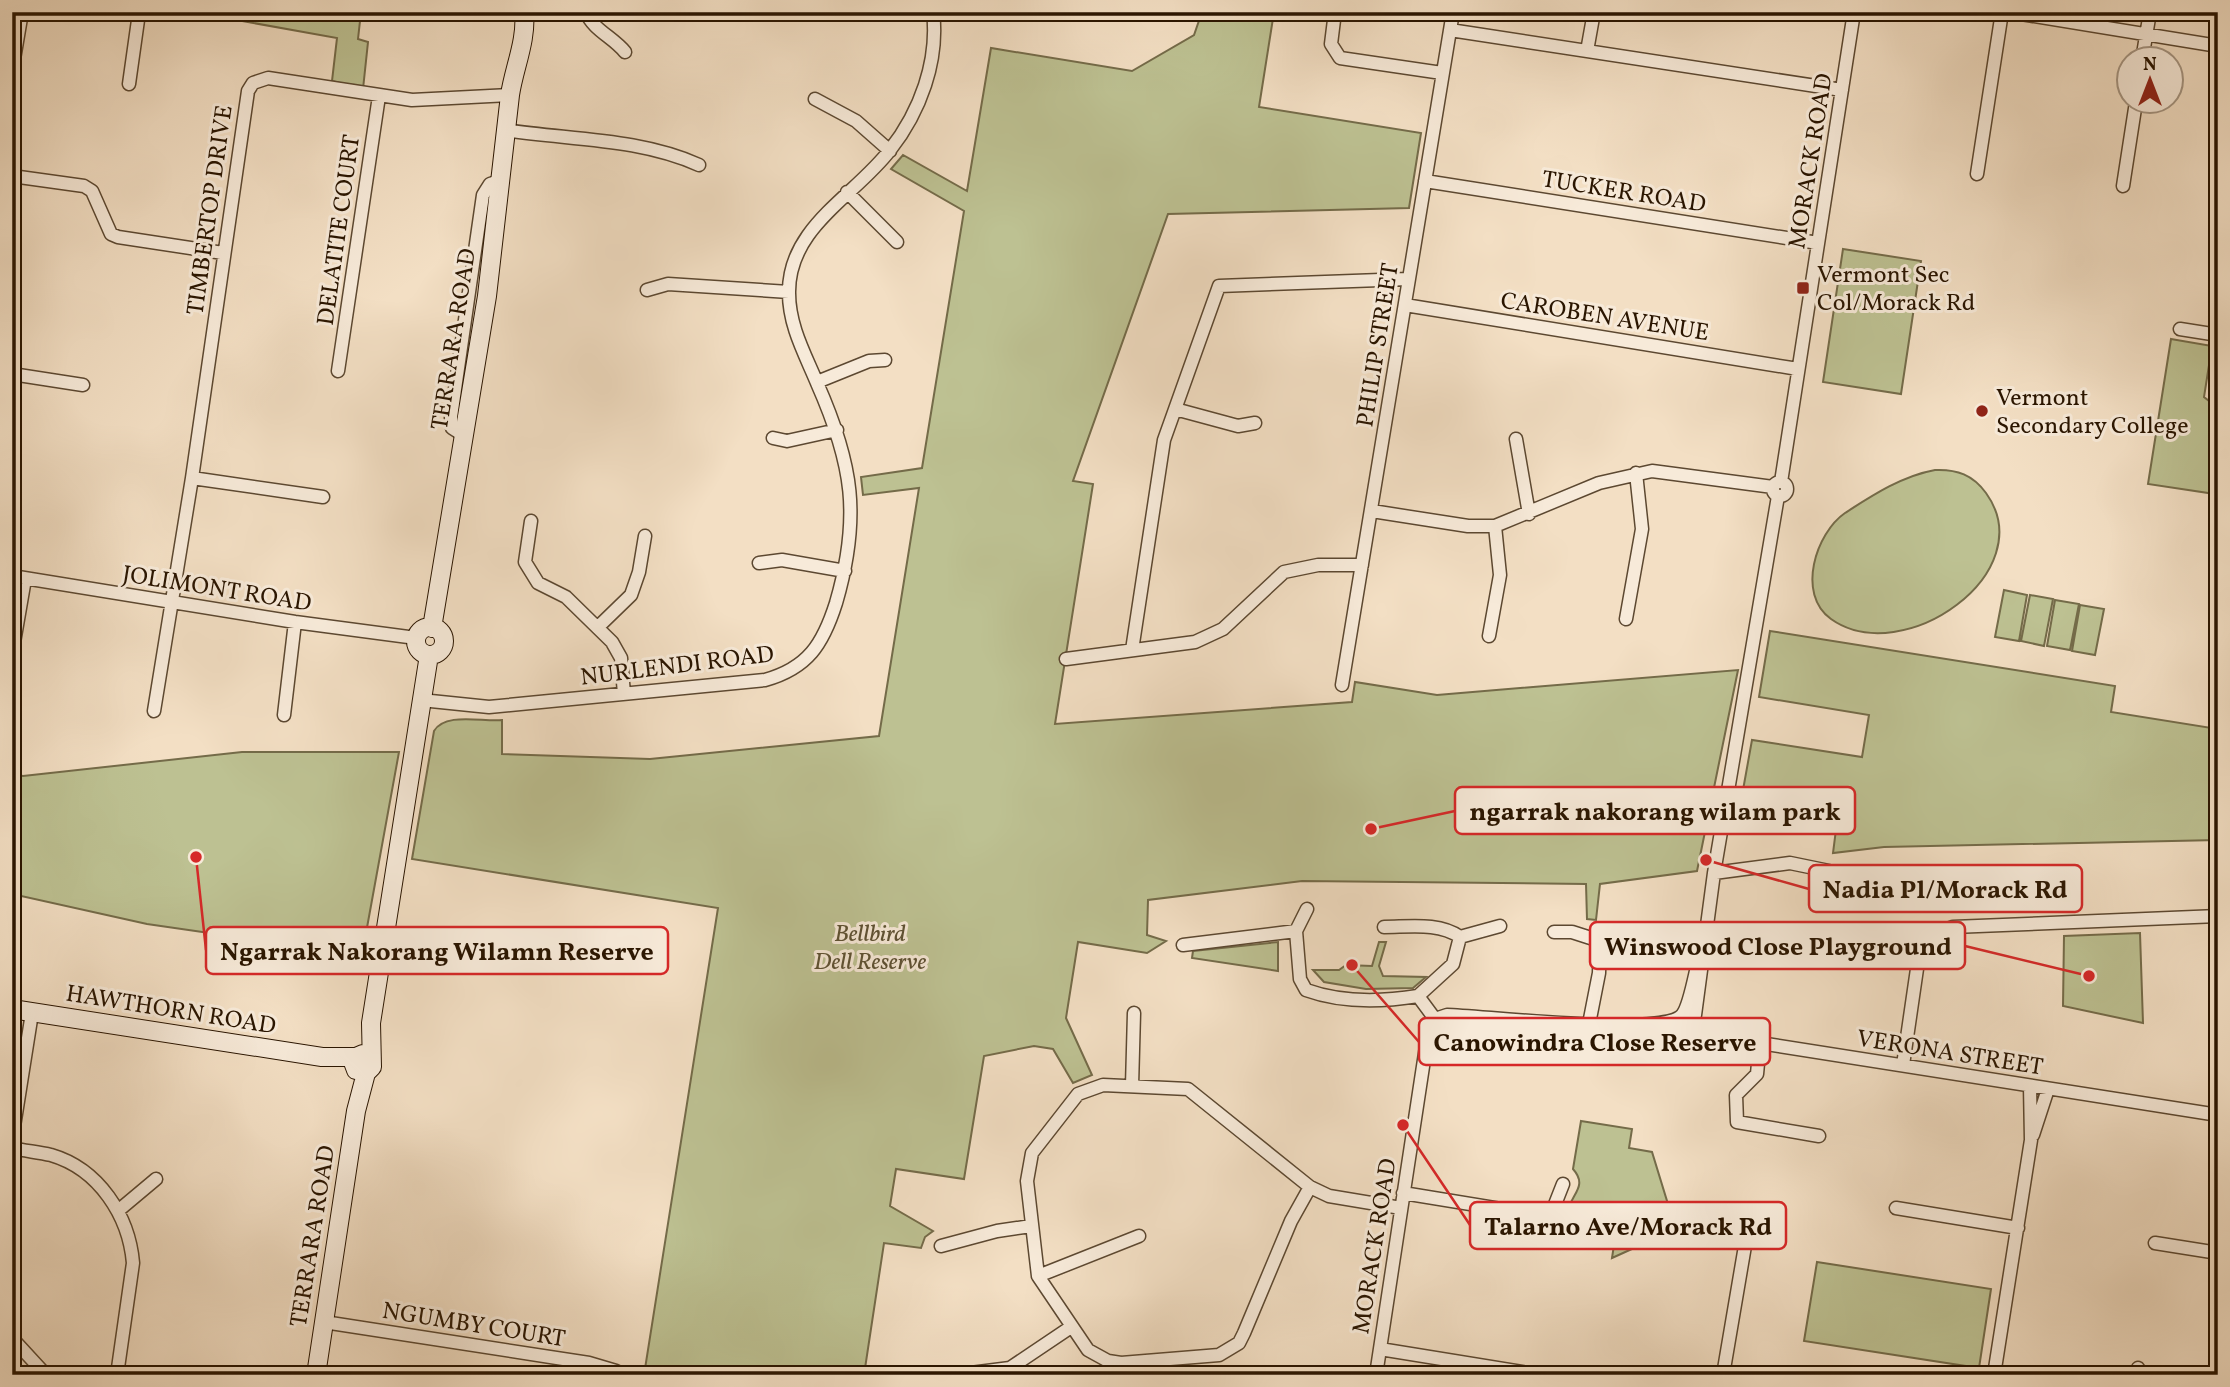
<svg xmlns="http://www.w3.org/2000/svg" width="2230" height="1387" font-family="Vollkorn,serif">
<style>
.green{fill:#bdc192;stroke:#746b49;stroke-width:2}
.lines{fill:none;stroke-linecap:round;stroke-linejoin:round}
.street-casing{stroke:#5c4831;stroke-width:15}
.secondary-casing{stroke:#2a1500;stroke-width:20}
.street{stroke:#f7ead9;stroke-width:12}
.secondary{stroke:#f7ead9;stroke-width:18}
.poi-dot{fill:#8f2418;stroke:#f7ead9;stroke-width:2.5}
.labels{text-anchor:middle;stroke-width:6;stroke-linejoin:round;paint-order:stroke}
.street-label{font-size:24px;fill:#2a1500;stroke:#f7ead9}
.poi-label{font-size:24px;fill:#2a1500;stroke:#f7ead9;text-anchor:start}
.park-label{font-size:24px;font-style:italic;fill:#5d5133;stroke:#f7ead9}
.leader{fill:none;stroke:#d62828;stroke-width:2.5}
.callout-dot{fill:#d62828;stroke:#f7ead9;stroke-width:2.5}
.callout{fill:#f7ead9;stroke:#d62828;stroke-width:2.5}
.callout-label{font-size:26px;text-anchor:middle;font-weight:bold;fill:#2a1500}
</style>
<rect width="100%" height="100%" fill="#f3dfc4"/>
<filter id="stains"><feTurbulence type="fractalNoise" baseFrequency=".00286" numOctaves="4"/><feColorMatrix values="0 0 0 0 .2 0 0 0 0 .09 0 0 0 0 .02 0 0 0 .5 -.17"/></filter>
<radialGradient id="worn" r=".72"><stop offset=".6" stop-color="#630" stop-opacity="0"/><stop offset="1" stop-color="#630" stop-opacity=".3"/></radialGradient>
<path class="green" d="M192 12H361L358 39 368 42 363 89 332 81 337 38Z
M1202 12H1274L1259 107 1421 133 1409 208 1168 214 1073 481 1093 484 1055 724 1352 702 1355 682 1437 695 1738 670 1697 871 1600 884 1596 920 1587 919 1586 884 1302 881 1148 900 1147 935 1166 941 1147 953 1078 942 1066 1018 1092 1075 1073 1083 1053 1049 1034 1046 984 1056 964 1179 896 1169 890 1206 933 1231 925 1237 921 1248 884 1243 864 1375H644L718 908 412 859 434 731C445 712 482 722 502 720V754L650 759 879 736 919 488 863 495 861 477 922 468 964 211 891 169 903 155 967 191 991 48 1132 71 1194 35Z
M1843 249 1921 261 1901 394 1823 382Z
M2171 339 2212 346 2204 397 2218 408 2215 494 2148 484Z
M1935 470C1957 469 1973 475 1986 493 2043 572 1903 670 1831 619 1796 594 1816 533 1845 513 1873 495 1902 476 1935 470Z
M2004 590 2027 595 2019 641 1995 637Z
M2030 595 2053 599 2044 646 2021 641Z
M2055 600 2079 604 2070 650 2047 646Z
M2080 605 2104 609 2095 655 2072 651Z
M1770 631 2115 686 2111 712 2218 729V840L1884 847 1833 853 1839 806 1743 790 1752 740 1862 757 1869 715 1759 697Z
M242 752H399L362 955 147 924 12 894V774L23 776Z
M2140 933 2143 1023 2063 1006 2064 936Z
M1278 942V971L1192 958 1193 951Z
M1379 942H1386L1379 966 1383 976 1426 977 1413 988 1366 989 1324 982 1313 970H1339L1346 965 1372 966Z
M1581 1121 1632 1129 1629 1148 1652 1152 1671 1214 1665 1225V1234L1612 1258 1617 1225 1568 1215C1567 1196 1590 1188 1573 1169Z
M1817 1262 1991 1289 1979 1368 1804 1341Z"/>
<g class="lines">
<g class="street-casing">
<path id="street" d="M586 12C593 30 613 37 625 52
M1335 12 1331 44 1340 58 1442 73
M2009 12 2218 46
M1450 30 1842 90
M1587 51 1594 12
M2142 60 2150 12
M12 71 22 12
M129 84 139 13 135 12
M815 99 856 121 890 151
M505 130C570 140 639 138 699 165
M1977 174 2002 12
M12 176 84 186 92 191 111 234 118 237 223 253
M1425 181 1818 243
M2123 186 2136 102
M847 192 897 242
M647 290 668 284 789 292
M1405 305 1798 369
M2180 329 2218 335
M338 371 379 96
M12 374 83 385
M817 382 869 361 885 360
M1175 409 1238 426 1255 423
M463 435 452 428 451 417 483 195 490 184 499 181
M773 438 787 441 837 430
M1516 439 1529 514
M192 478 323 497
M1773 489a7 7 0 1 1 14 0a7 7 0 1 1-14 0Z
M1781 482 1854 12
M1372 511 1468 526H1495L1599 483 1652 471 1773 487
M531 521 525 562 538 583 566 597 612 642 621 658 624 694
M759 563 782 560 845 571
M12 576 295 622 416 638
M1626 619 1642 529 1636 473
M598 627 631 595 639 572 645 536
M1489 636 1500 575 1495 526
M1132 650 1164 440 1219 286 1408 279
M12 654 25 579
M1066 659 1195 642 1223 629 1284 572 1318 565H1362
M1342 685 1453 12
M421 700 489 707 765 680C808 668 823 644 836 603 861 517 853 464 817 383 805 354 789 326 789 293 788 227 855 196 890 150 920 112 939 61 933 12
M154 711 192 478 248 91 253 83 268 78 412 100 510 95
M284 715 295 622
M1714 873 1790 863 1829 871
M1384 927C1409 927 1439 922 1460 937L1453 964 1418 996
M1296 931 1307 909
M1554 932H1572L1600 941 1628 932
M1460 937 1500 926
M1183 945 1296 931 1300 979 1306 990C1342 1003 1381 1002 1418 996L1435 1019
M1684 1018 1703 1032 1728 1038 2218 1115
M1589 1024 1599 973 1600 941
M1623 1027C1651 1035 1675 1039 1695 1015L1714 873 1778 496
M1760 1042 1757 1074 1736 1095 1737 1122 1819 1136
M1903 1065 1918 962C1923 942 1934 933 1953 927L2218 916
M1132 1086 1134 1013
M2033 1135 2048 1089
M12 1139 32 1013
M12 1148C25 1151 38 1152 51 1155 99 1169 129 1216 133 1263L117 1375
M1310 1187 1291 1221 1244 1333 1239 1343 1219 1355 1121 1363 1108 1361 1088 1350 1038 1276 1027 1181 1032 1153 1078 1094 1103 1085 1188 1089 1310 1187 1329 1196 1401 1208
M1403 1193 1550 1217 1563 1184
M1896 1208 2018 1228
M119 1210 156 1179
M1550 1217 1556 1231
M1686 1230 1746 1240 1723 1375
M2155 1243 2218 1253
M941 1246 997 1231 1031 1226
M1038 1276 1139 1236
M324 1322 589 1363 616 1371
M12 1338 46 1375
M1380 1349 1541 1375
M955 1375 1010 1368 1071 1327
M1376 1375 1429 1027 1435 1019 1447 1015C1485 1016 1662 1037 1682 1015 1691 1005 1696 964 1702 948
M1994 1375 2031 1140 2030 1086
M2136 1375 2138 1368"/>
</g>
<g class="secondary-casing">
<path id="secondary" d="M416 641a14 14 0 1 1 28 0a14 14 0 1 1-28 0Z
M432 628 487 296 510 95C514 68 527 40 524 12
M12 1009 322 1057H356
M371 1057 363 1054 356 1057 353 1062 356 1070 366 1073 372 1067 371 1023 429 655
M316 1375 356 1111 366 1073"/>
</g>
<use href="#street" class="street"/>
<use href="#secondary" class="secondary"/>
</g>
<g class="poi-dot">
<rect x="1796" y="281" width="14" height="14" rx="3.5"/>
<circle cx="1982" cy="411" r="7"/>
</g>
<g class="labels">
<g class="street-label">
<text transform="translate(1810 161) rotate(-81)" y="8">MORACK ROAD</text>
<text transform="translate(1624 191) rotate(9)" y="8">TUCKER ROAD</text>
<text transform="translate(209 210) rotate(-82)" y="8">TIMBERTOP DRIVE</text>
<text transform="translate(338 230) rotate(-82)" y="8">DELATITE COURT</text>
<text transform="translate(1605 316) rotate(9)" y="8">CAROBEN AVENUE</text>
<text transform="translate(453 339) rotate(-81)" y="8">TERRARA ROAD</text>
<text transform="translate(1377 345) rotate(-81)" y="8">PHILIP STREET</text>
<text transform="translate(217 588) rotate(9)" y="8">JOLIMONT ROAD</text>
<text transform="translate(677 665) rotate(-7)" y="8">NURLENDI ROAD</text>
<text transform="translate(171 1009) rotate(9)" y="8">HAWTHORN ROAD</text>
<text transform="translate(1950 1052) rotate(9)" y="8">VERONA STREET</text>
<text transform="translate(312 1236) rotate(-81)" y="8">TERRARA ROAD</text>
<text transform="translate(1374 1246) rotate(-81)" y="8">MORACK ROAD</text>
<text transform="translate(474 1324) rotate(9)" y="8">NGUMBY COURT</text>
</g>
<g class="poi-label">
<text x="1817" y="282">Vermont Sec<tspan x="1817" dy="28">Col/Morack Rd</tspan></text>
<text x="1996" y="405">Vermont<tspan x="1996" dy="28">Secondary College</tspan></text>
</g>
<g class="park-label">
<text x="870" y="941">Bellbird<tspan x="870" dy="28">Dell Reserve</tspan></text>
</g>
</g>
<path class="leader" d="M1371 829L1455 811M1706 860L1809 889M2089 976L1965 946M196 857L206 950M1352 965L1419 1042M1403 1125L1470 1225"/>
<g class="callout-dot">
<circle cx="1371" cy="829" r="7"/>
<circle cx="1706" cy="860" r="7"/>
<circle cx="2089" cy="976" r="7"/>
<circle cx="196" cy="857" r="7"/>
<circle cx="1352" cy="965" r="7"/>
<circle cx="1403" cy="1125" r="7"/>
</g>
<g class="callout">
<rect x="1455" y="787" width="400" height="47" rx="7"/>
<rect x="1809" y="865" width="273" height="47" rx="7"/>
<rect x="1590" y="922" width="375" height="47" rx="7"/>
<rect x="206" y="927" width="462" height="47" rx="7"/>
<rect x="1419" y="1018" width="351" height="47" rx="7"/>
<rect x="1470" y="1202" width="316" height="47" rx="7"/>
</g>
<g class="callout-label">
<text x="1655" y="820">ngarrak nakorang wilam park</text>
<text x="1945" y="898">Nadia Pl/Morack Rd</text>
<text x="1778" y="955">Winswood Close Playground</text>
<text x="437" y="960">Ngarrak Nakorang Wilamn Reserve</text>
<text x="1595" y="1051">Canowindra Close Reserve</text>
<text x="1628" y="1235">Talarno Ave/Morack Rd</text>
</g>
<rect width="2230" height="1387" fill="none" stroke="#f3dfc4" stroke-width="42"/>
<rect x="14" y="14" width="2202" height="1359" fill="none" stroke="#2a1500" stroke-width="3.5"/>
<rect x="21" y="21" width="2188" height="1345" fill="none" stroke="#2a1500" stroke-width="2"/>
<g transform="translate(2150 80)"><circle r="33" fill="#f7ead9" stroke="#a59582" stroke-width="2"/>
<path d="M0-5L12 26L0 18L-12 26Z" fill="#8f2418"/>
<text y="-10" font-size="19" font-weight="bold" text-anchor="middle" fill="#2a1500">N</text>
</g>
<rect width="100%" height="100%" filter="url(#stains)"/>
<rect width="100%" height="100%" fill="url(#worn)"/>
</svg>
